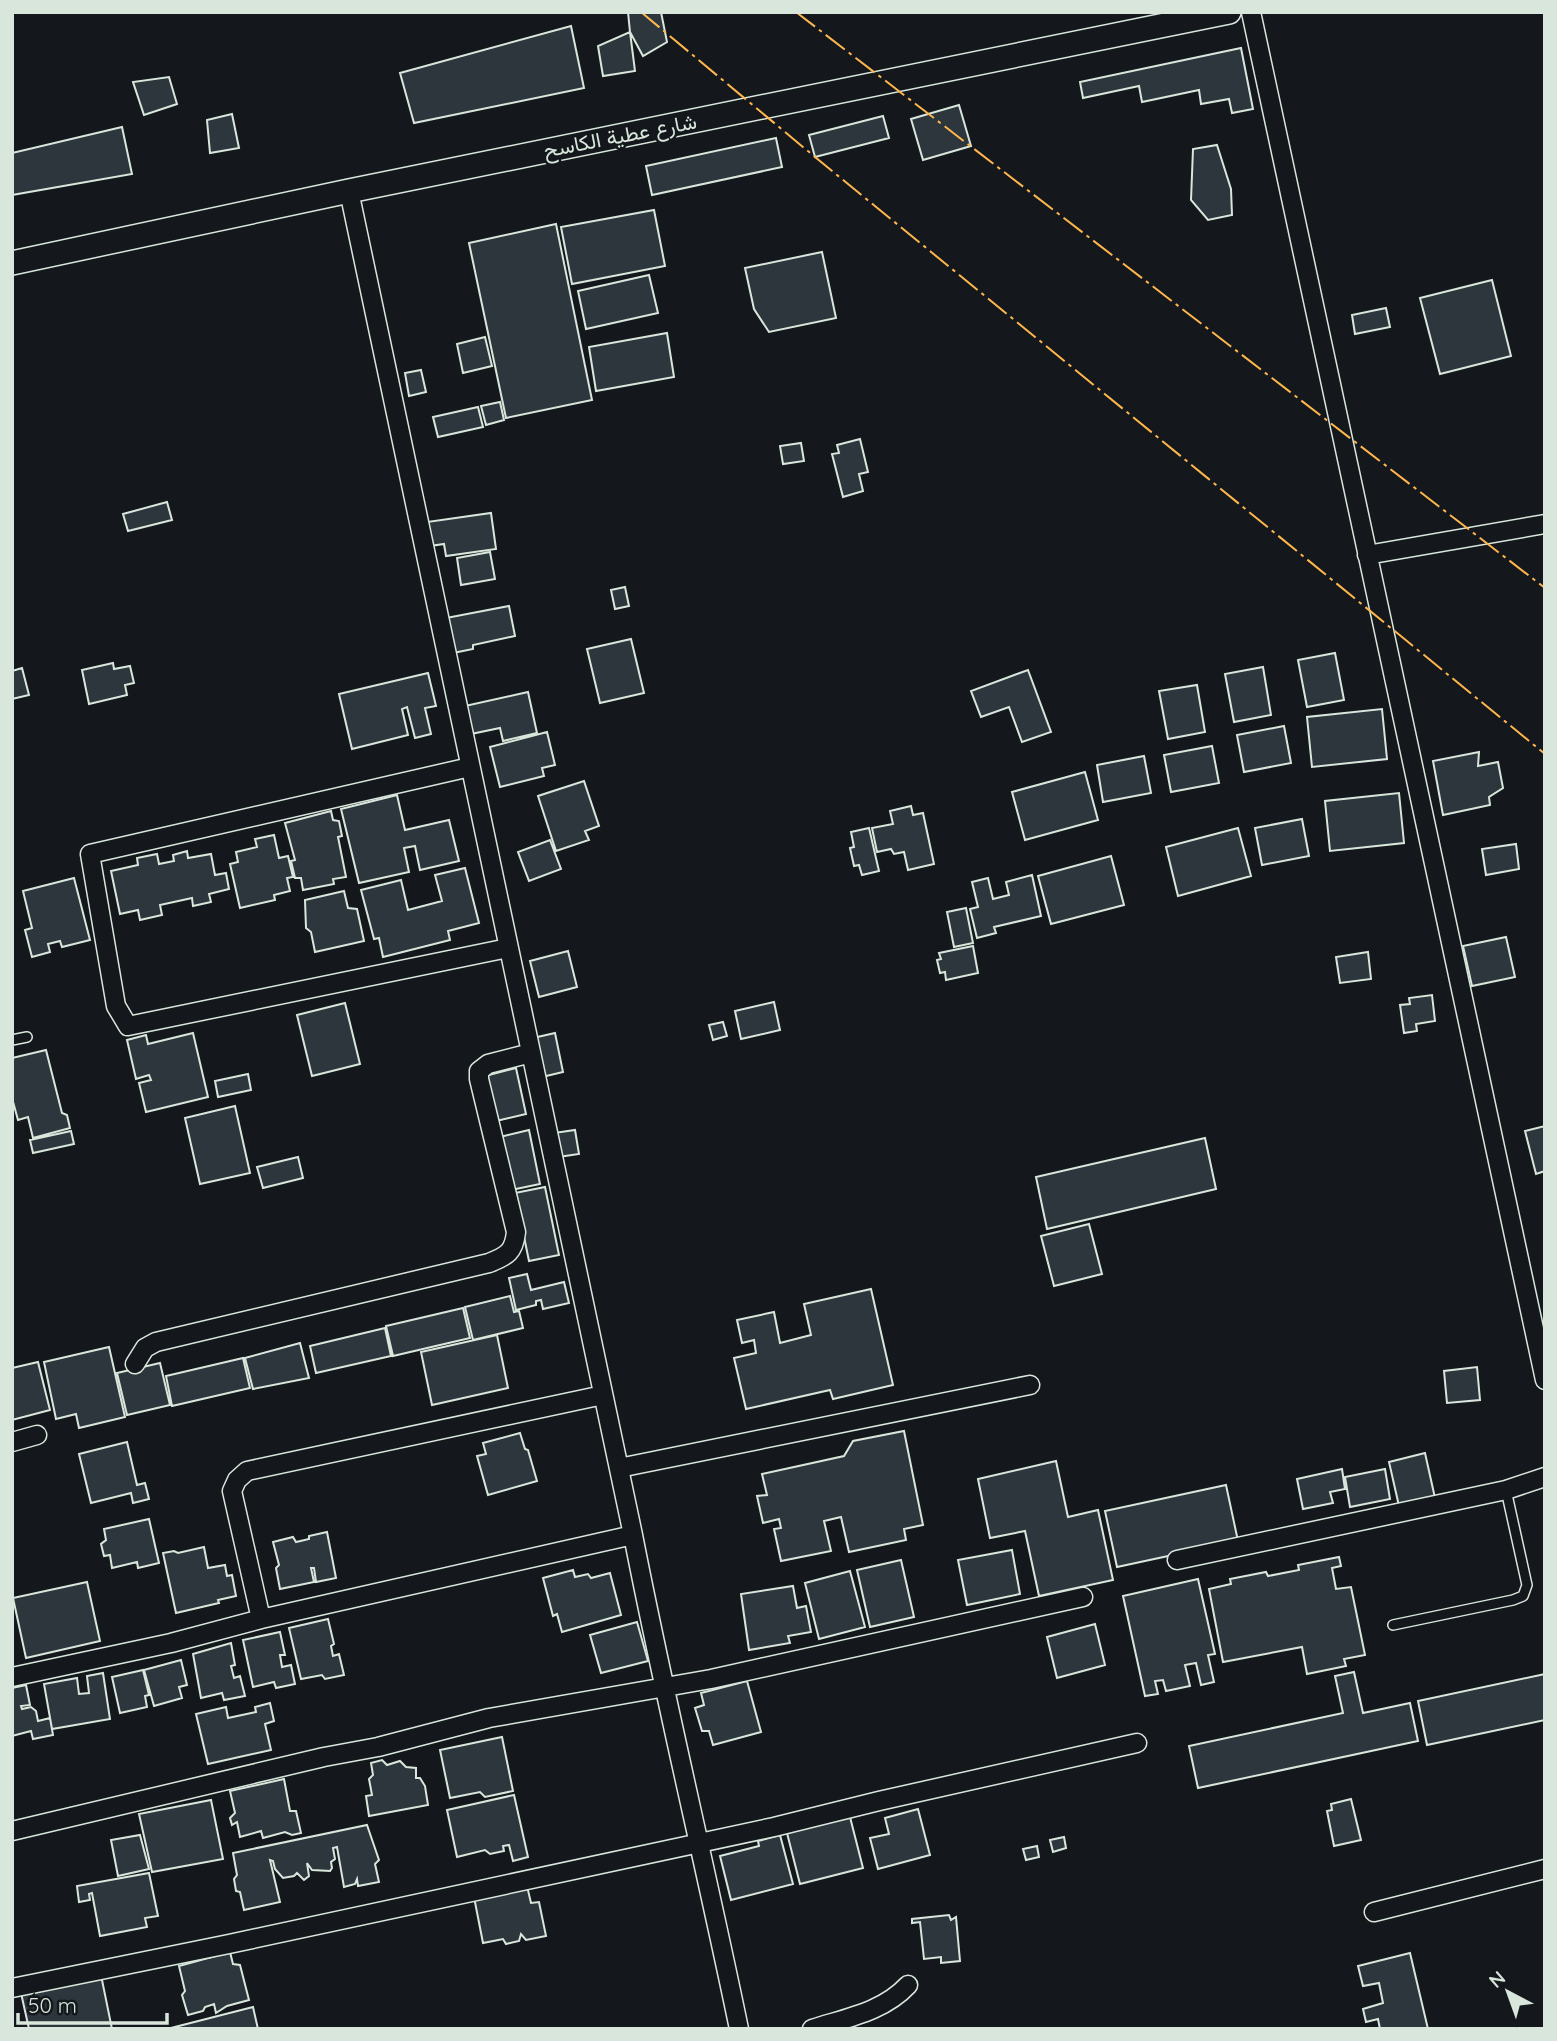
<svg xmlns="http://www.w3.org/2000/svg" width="1557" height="2041" font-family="Quicksand,Vazirmatn,sans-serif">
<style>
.building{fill:#2c363c;stroke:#d8e6dc;stroke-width:2}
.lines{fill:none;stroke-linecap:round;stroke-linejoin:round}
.service-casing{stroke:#d8e6dc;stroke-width:12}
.minor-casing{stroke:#d8e6dc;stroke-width:21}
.tertiary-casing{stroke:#d8e6dc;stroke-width:26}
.service{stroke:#14181c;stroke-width:9}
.minor{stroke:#14181c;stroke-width:18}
.tertiary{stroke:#14181c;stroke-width:23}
.power{stroke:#ffb74d;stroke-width:2;stroke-dasharray:24 5 3.5 5;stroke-linecap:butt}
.labels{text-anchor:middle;stroke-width:5;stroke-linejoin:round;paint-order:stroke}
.street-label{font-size:21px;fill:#d8e6dc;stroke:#14181c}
</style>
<rect width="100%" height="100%" fill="#14181c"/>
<path class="building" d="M628 12H661L667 42 643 56 630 32Z
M571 26 584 88 414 123 400 73Z
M630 32 635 71 603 76 598 46Z
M1241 48 1253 109 1232 113 1229 99 1201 104 1199 90 1142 102 1139 86 1083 98 1080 82Z
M169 77 177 104 144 115 133 82Z
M959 105 971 146 923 160 911 119Z
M232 114 239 148 210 153 207 120Z
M883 116 889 138 815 157 809 135Z
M122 127 132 174 12 195V153Z
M776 138 782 167 652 195 646 166Z
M1217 145 1231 189 1232 215 1208 220 1191 200 1193 149Z
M654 210 665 266 572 284 561 227Z
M556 224 592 400 506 418 469 243Z
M822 252 836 318 769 332 754 309 745 268Z
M649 275 658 313 586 329 578 291Z
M1492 280 1511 356 1440 374 1420 298Z
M1386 308 1390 327 1355 334 1352 315Z
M667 333 674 377 596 391 589 347Z
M485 337 492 366 463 373 457 344Z
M421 370 426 392 409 396 405 373Z
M500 402 504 420 486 425 481 406Z
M478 407 483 427 438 437 433 417Z
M860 439 868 472 859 474 863 491 843 497 832 454 839 453 837 445Z
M801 443 804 461 783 464 780 446Z
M167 502 172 520 128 531 123 514Z
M491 513 496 549 446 556 444 544 430 546 427 522Z
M490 552 495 579 461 585 457 558Z
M625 587 629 606 615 609 611 590Z
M509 606 515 636 473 645V649L453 653 446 618Z
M631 639 644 693 600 703 587 649Z
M1335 653 1344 700 1307 707 1298 660Z
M113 663 114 669 130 666 134 683 125 685 127 695 89 704 82 670Z
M1263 667 1271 715 1234 722 1225 674Z
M22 668 29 695 12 699V671Z
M1028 670 1051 732 1022 742 1009 707 981 717 971 691Z
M428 673 436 706 425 708 431 734 415 738 407 707 402 709 408 735 352 749 339 694Z
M1197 685 1205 732 1168 739 1159 691Z
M528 692 537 733 503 741 500 728 471 734 465 706Z
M1382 709 1387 759 1312 767 1307 717Z
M1284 726 1291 763 1244 772 1237 735Z
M547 732 555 765 542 768 544 776 500 787 490 747Z
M1212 746 1219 783 1171 792 1164 755Z
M1479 752 1478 766 1498 762 1503 788 1489 797 1490 805 1443 815 1433 761Z
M1144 756 1151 793 1103 802 1097 765Z
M1085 772 1098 820 1025 840 1012 792Z
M584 781 599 826 585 831 589 840 556 851 538 796Z
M1399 793 1404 843 1330 851 1325 801Z
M397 795 405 830 449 820 459 861 420 870 415 846 404 848 409 872 359 883 341 809Z
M911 806 913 815 923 813 934 864 908 870 904 852 894 854 891 849 877 852 872 828 893 824 890 811Z
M331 811 333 820 339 821 342 836 338 837 346 877 333 879 334 884 303 890 301 878H295L291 861 295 860 285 823Z
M1302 819 1309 856 1262 865 1255 828Z
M869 828 879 871 862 875 859 865 854 866 850 848 854 847 851 832Z
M1238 828 1251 876 1178 896 1166 847Z
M274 835 279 858 288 856 293 877 287 878 290 891 274 895 275 900 240 908 230 864 238 862 236 852 257 847 255 839Z
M550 840 561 869 529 881 518 852Z
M1516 844 1519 869 1486 875 1482 849Z
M187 851 188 858 211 854 215 875 226 873 229 889 209 894 211 902 193 906 192 898 160 905 162 915 140 920 138 910 120 914 111 871 138 865 137 858 157 854 159 864 174 861 173 855Z
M1111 856 1124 905 1051 924 1038 876Z
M465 868 479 923 448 931 450 940 383 957 379 938 374 939 361 890 401 880 408 910 442 901 435 875Z
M1032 875 1041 916 994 927 996 933 977 938 970 909 978 907 972 882 988 878 993 899 1009 895 1006 882Z
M74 878 90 940 62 947 60 941 48 944 50 952 32 957 25 930 32 928 23 891Z
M344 891 348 908 357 909 364 941 315 952 311 932 306 928 305 900Z
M966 908 973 943 954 947 947 912Z
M1506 937 1515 977 1472 986 1463 946Z
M973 946 978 973 946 980 945 972 940 973 937 960 941 959 939 953Z
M568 951 577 987 539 997 530 961Z
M1368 952 1371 979 1340 983 1336 957Z
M1432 995 1435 1021 1416 1024 1417 1031 1404 1033 1400 1005 1410 1004 1409 998Z
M774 1002 780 1030 741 1039 735 1011Z
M345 1003 360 1064 312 1076 297 1015Z
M723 1022 727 1036 713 1040 709 1025Z
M193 1033 208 1097 146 1112 139 1083 151 1080 149 1075 136 1079 127 1040 146 1035 148 1044Z
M555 1033 563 1072 542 1077 533 1038Z
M46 1050 62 1113 67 1115 70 1128 33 1138 28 1117 18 1120 12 1098V1058Z
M516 1068 526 1114 496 1121 485 1076Z
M248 1074 251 1090 218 1097 215 1081Z
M235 1106 250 1173 200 1184 185 1118Z
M1545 1126V1171L1536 1174 1525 1131Z
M529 1130 540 1184 511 1190 500 1137Z
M575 1130 579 1154 558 1157 554 1133Z
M71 1131 74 1144 33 1153 30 1140Z
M1205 1138 1216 1189 1047 1229 1036 1177Z
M298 1157 303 1178 263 1188 257 1167Z
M545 1187 559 1255 529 1261 515 1193Z
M1089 1224 1102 1274 1054 1286 1041 1236Z
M527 1274 531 1290 564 1282 569 1303 543 1309 541 1300 536 1301V1305L516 1310 509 1278Z
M871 1289 893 1385 833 1399 830 1390 746 1409 734 1358 756 1353 754 1340 742 1343 737 1320 774 1312 780 1343 811 1335 804 1304Z
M510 1296 514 1312 519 1311 523 1328 473 1340 465 1307Z
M463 1308 470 1338 393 1356 386 1326Z
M385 1328 391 1356 316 1373 310 1346Z
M497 1335 508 1388 432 1405 421 1352Z
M300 1343 309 1378 253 1389 245 1358Z
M109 1347 125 1417 79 1428 76 1414 56 1419 44 1362Z
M243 1358 250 1388 172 1406 166 1376Z
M38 1362 50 1410 12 1420V1368Z
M160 1363 170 1405 127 1415 117 1373Z
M1477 1367 1480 1400 1447 1403 1444 1371Z
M904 1431 923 1525 904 1529 906 1540 849 1552 841 1517 824 1521 831 1551 781 1561 774 1529 781 1528 779 1519 763 1523 757 1496 767 1495 762 1474 844 1456 853 1441Z
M520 1433 525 1449 528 1450 537 1481 488 1495 477 1456 486 1454 483 1443Z
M127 1442 137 1485 145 1483 149 1499 133 1503 131 1493 91 1503 79 1454Z
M1425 1453 1435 1498 1399 1506 1389 1462Z
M1056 1461 1068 1517 1098 1510 1113 1580 1039 1596 1025 1531 990 1538 978 1479Z
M1342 1469 1345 1489 1330 1492 1333 1503 1303 1509 1297 1479Z
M1385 1469 1390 1499 1350 1507 1345 1477Z
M1226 1485 1238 1541 1117 1567 1105 1511Z
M149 1519 159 1563 138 1568 137 1562 112 1568 110 1555 104 1556 101 1544 106 1540 104 1529Z
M327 1532 336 1578 316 1582 314 1568H311L314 1582 280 1589 276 1568 279 1565 273 1542 293 1537 296 1542 309 1539V1536Z
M204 1547 208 1568 225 1565 227 1576 232 1575 236 1596 218 1600 219 1603 176 1613 163 1553 174 1551 178 1553Z
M1012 1550 1020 1594 967 1605 958 1560Z
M1339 1557 1341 1566 1332 1568 1336 1589 1351 1587 1365 1655 1344 1659 1346 1666 1307 1674 1302 1647 1223 1662 1209 1589 1231 1584 1230 1579 1266 1572 1268 1576 1299 1570 1298 1565Z
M901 1560 914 1617 870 1627 857 1570Z
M573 1570 575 1577 588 1574 591 1578 610 1573 621 1615 562 1632 557 1614 553 1616 543 1578Z
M850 1571 865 1627 819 1639 805 1583Z
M1198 1579 1215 1654 1208 1655 1214 1682 1201 1685 1196 1663 1185 1665 1190 1686 1166 1691 1163 1680 1155 1681 1158 1694 1145 1696 1123 1596Z
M87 1582 100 1641 26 1658 13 1598Z
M793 1586 797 1608 806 1606 811 1632 788 1636 790 1643 749 1650 741 1594Z
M328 1619 334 1644 331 1646 333 1656 339 1654 344 1675 325 1679 322 1675 301 1679 289 1628Z
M637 1622 648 1661 601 1673 590 1635Z
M1095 1624 1105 1665 1057 1678 1047 1637Z
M280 1632 285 1655H280L282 1667 291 1665 295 1684 276 1688 274 1682 253 1687 243 1640Z
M231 1643 235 1665 231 1666 234 1678 240 1676 245 1696 224 1700 222 1693 201 1698 193 1654Z
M181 1660 187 1685 179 1687 182 1698 154 1706 144 1670Z
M143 1670 149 1695 145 1696 147 1707 120 1713 112 1677Z
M1354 1672 1363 1713 1410 1703 1418 1741 1198 1788 1189 1746 1343 1713 1335 1676Z
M103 1673 110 1719 52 1729 44 1684 77 1678 79 1694 89 1693 87 1676Z
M1545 1674V1720L1427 1745 1418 1701Z
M747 1681 761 1732 713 1745 709 1731H702L695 1708 704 1705 701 1693Z
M26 1685 30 1705 21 1706 22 1709 31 1707 36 1711 38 1721 50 1718 53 1735 33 1739 31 1731 12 1736V1688Z
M270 1703 274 1721 265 1724 271 1750 208 1764 196 1714 226 1707 228 1718 256 1712 255 1707Z
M502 1737 513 1791 485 1797 480 1792 450 1798 440 1750Z
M382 1760 387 1765 400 1761 406 1767 416 1768V1778H420L425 1786 428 1805 369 1816 366 1796 372 1795 369 1779 373 1775 371 1763Z
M284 1779 290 1811H296L301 1833 292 1835 285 1832 263 1838 261 1831 240 1837 237 1822 232 1825 230 1818 235 1813 230 1791Z
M514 1795 528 1857 513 1861 509 1845 503 1846 504 1851 490 1854 485 1850 457 1857 447 1810Z
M1351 1799 1361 1840 1334 1846 1327 1811 1332 1810 1331 1804Z
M211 1800 223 1859 152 1872 139 1814Z
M918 1809 930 1855 878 1869 870 1838 889 1834 885 1818Z
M850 1817 863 1868 800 1884 787 1833Z
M367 1825 379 1860 375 1864 379 1882 358 1886 357 1879 355 1884 344 1887 337 1847 333 1848 335 1859 331 1862 332 1868 330 1871 312 1870 307 1863 309 1876 304 1880 297 1873 294 1876 283 1878 275 1869 273 1861 270 1860 280 1902 244 1910 240 1892 236 1891 234 1879 237 1875 233 1853Z
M140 1835 149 1869 118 1876 111 1840Z
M780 1835 793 1884 731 1900 720 1856 759 1846 758 1841Z
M1064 1837 1066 1848 1053 1852 1050 1840Z
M1037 1846 1039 1857 1026 1860 1023 1849Z
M149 1873 158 1916 145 1918 147 1927 100 1936 92 1893 89 1894 90 1900 79 1902 77 1886Z
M527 1886 531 1903 539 1902 546 1936 526 1940 521 1934 519 1941 506 1944 503 1939 483 1943 474 1897Z
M949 1915 951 1920 956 1917 960 1961 941 1963V1957L924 1959 920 1922 912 1923V1919Z
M230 1952 233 1964 240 1965 249 2000 227 2006 216 2013 214 2004 205 2007 203 2011 188 2015 182 1995 185 1991 179 1966Z
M1410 1953 1428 2029H1380L1378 2019 1366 2022 1363 2009 1383 2003 1379 1983 1363 1986 1358 1966Z
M101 1975 112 2029H29L21 1993Z
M253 2007 258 2029H167Z"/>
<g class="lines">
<g class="service-casing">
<path id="service" d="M12 1040 27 1037
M1393 1625 1513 1600 1523 1596 1527 1585 1506 1490"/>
</g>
<g class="minor-casing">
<path id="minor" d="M1251 12 1545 1380
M349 191 633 1535C665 1700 705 1864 739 2029
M1367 555 1545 524
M470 767 90 854 116 1006 128 1026 508 948
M135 1364 145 1348 156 1342 489 1263C507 1256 514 1252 516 1232L479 1079V1071L488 1064 531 1053
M12 1442 37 1435
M619 1468 1030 1385
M1177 1560 1506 1490 1545 1477
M261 1619 232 1491 237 1480 247 1471 603 1395
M12 1677 171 1643 261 1619 633 1535
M12 1831 324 1757 378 1747 489 1718 711 1679 1083 1597
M1374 1912 1545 1869
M12 1988 229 1944 774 1827 879 1801 1137 1743
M812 2029C846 2018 883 2012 908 1985"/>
</g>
<g class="tertiary-casing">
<path id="tertiary" d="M12 263 349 191 1229 12"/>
</g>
<use href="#service" class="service"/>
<use href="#minor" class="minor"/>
<use href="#tertiary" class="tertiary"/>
<path class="power" d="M641 12 815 157 1545 754
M796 12 1545 588"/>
</g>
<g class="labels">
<g class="street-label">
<text transform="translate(620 136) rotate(-11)" y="7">شارع عطية الكاسح</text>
</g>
</g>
<rect width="1557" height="2041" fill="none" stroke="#d8e6dc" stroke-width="28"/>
<g transform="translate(1508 1992) rotate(319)" stroke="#14181c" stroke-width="5" paint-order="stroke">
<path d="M0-5L12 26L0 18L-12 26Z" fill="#d8e6dc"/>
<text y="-10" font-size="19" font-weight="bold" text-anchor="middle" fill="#d8e6dc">N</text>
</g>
<path d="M18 2013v10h149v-10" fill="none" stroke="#d8e6dc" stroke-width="3.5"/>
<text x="28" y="2013" font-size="21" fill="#d8e6dc" stroke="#14181c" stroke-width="5" paint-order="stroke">50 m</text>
</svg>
